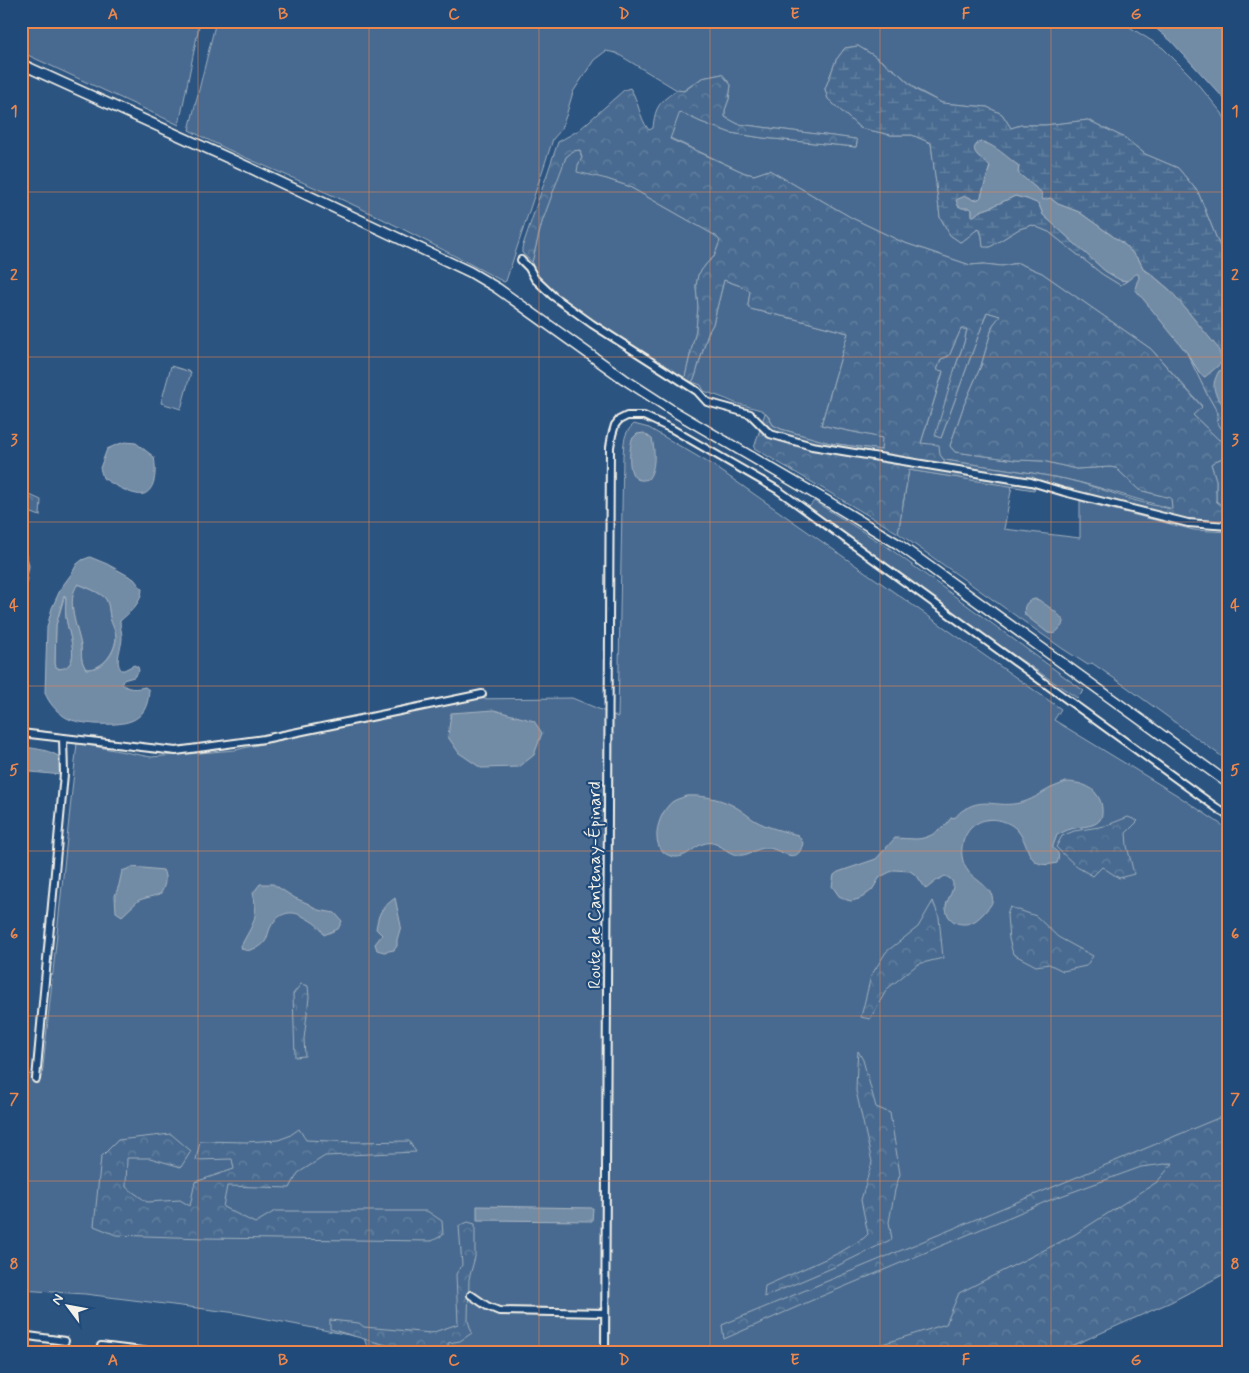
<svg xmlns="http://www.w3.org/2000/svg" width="1249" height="1373" font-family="Mynerve,sans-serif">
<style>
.green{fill:#496b90;stroke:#9eaebc}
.forest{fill:url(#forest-crowns);stroke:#9eaebc;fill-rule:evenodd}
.wetland{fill:url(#wetland-marsh);stroke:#9eaebc}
.water{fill:#738ca6;stroke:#a7b4c0;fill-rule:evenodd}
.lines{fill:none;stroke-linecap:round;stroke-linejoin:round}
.street-casing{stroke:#f4f1e8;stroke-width:10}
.secondary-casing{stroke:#f4f1e8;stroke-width:12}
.street{stroke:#1f4a7a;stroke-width:6}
.secondary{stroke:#1f4a7a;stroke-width:9}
.grid{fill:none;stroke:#ec874e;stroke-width:1;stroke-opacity:0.55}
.labels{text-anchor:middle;stroke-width:4.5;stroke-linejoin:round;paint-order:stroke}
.street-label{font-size:18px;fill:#f4f1e8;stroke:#1f4a7a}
.neatline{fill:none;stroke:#ec874e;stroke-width:2}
.grid-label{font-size:16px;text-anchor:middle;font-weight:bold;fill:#ec874e}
</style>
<defs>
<pattern id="forest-crowns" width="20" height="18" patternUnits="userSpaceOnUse" patternTransform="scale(1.25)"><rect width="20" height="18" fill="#496b90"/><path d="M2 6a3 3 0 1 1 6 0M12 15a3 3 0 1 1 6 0" fill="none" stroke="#6481a0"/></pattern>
<pattern id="wetland-marsh" width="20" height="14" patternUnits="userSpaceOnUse" patternTransform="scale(1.25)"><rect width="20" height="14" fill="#496b90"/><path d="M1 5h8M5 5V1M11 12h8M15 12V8" fill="none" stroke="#6481a0"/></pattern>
</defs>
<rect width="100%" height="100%" fill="#2c5481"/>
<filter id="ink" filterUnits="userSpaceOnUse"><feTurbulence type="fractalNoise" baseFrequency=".02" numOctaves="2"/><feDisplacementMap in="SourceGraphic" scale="10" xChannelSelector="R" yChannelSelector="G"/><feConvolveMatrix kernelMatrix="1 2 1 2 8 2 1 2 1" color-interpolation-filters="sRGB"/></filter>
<g filter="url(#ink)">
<path class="green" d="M21 21H200L179 125 21 52Z
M216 21H1120L1163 48 1190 75 1222 113 1228 125V267L1198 192 1178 168 1145 154 1125 138 1088 120 1045 125H1021L1011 128 1002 114 987 107 942 103 916 89 898 73 873 55 858 46 845 48 836 60 825 89 828 99 860 128 891 135H912L931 143 940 217 950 235 960 242C967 239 972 233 979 228L982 236 983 246 990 247 1019 229 1032 225 1049 232 1102 274 1120 285 1127 281 1120 280 1105 271 1043 215 1039 204 1034 201 1015 196 989 208 980 211 974 216H972V210L970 208H962L958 206 956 200 965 196 969 197 973 200 979 199 981 197 990 166 976 153 975 148 977 143 980 142H985L992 146 1019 166 1018 173 1041 192 1043 200 1050 198 1058 204 1079 212 1125 245 1139 260 1144 270 1150 273 1171 291 1218 348 1222 361 1219 365 1205 377C1198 373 1194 362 1189 357L1207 394 1218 413 1217 422 1222 429 1228 433V441L1219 440 1193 415 1202 406 1151 349 1042 273 1018 263 1002 266 984 264 970 265 902 242 852 218 769 170 754 175 745 173 670 138 679 112 701 122 731 133 763 138 856 147 857 142 855 139 738 124 725 117V110L729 99 731 85 722 74 702 78 683 91 677 90 616 53 606 51 594 60 573 92 566 116 560 131 553 139 506 281 504 282C451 254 399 226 345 201 293 177 239 157 189 130Z
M580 150 582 158 578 165 607 179 628 186 716 236 720 241 714 257 707 263 698 275 696 286 698 307 696 330 685 377 682 378 593 323 560 298 537 277 534 272 532 262 542 222 558 176 566 157 573 151Z
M724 280 741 286 750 291 748 305 750 309 795 319 848 333 821 425 839 429 883 438 881 450 830 443 781 429 773 425 767 414 761 410 735 403 726 399 704 391 701 385 692 382 695 377 708 333 713 324Z
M987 312 1001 316 993 325 981 366 964 405 950 446 955 452 1016 460 1043 461 1076 469 1110 467 1116 468 1139 490 1171 498 1173 509C1136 500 1102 487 1065 479 1025 471 984 466 944 460L940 455 921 443 943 372 937 370 941 359 949 356 961 329H967L964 343 955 368 941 438Z
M171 366 191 372 181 409 161 403Z
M634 424 649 428 714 466 1061 709 1054 720 1177 795 1228 829V1247L1029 1352H369L364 1338 237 1313 85 1294 21 1290V1073L42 1076 77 743 151 757 235 750 461 699 572 698 618 717 623 456C624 443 623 433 634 424Z
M1228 456V506H1222L1216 501V480L1211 464 1215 461Z
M909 470 1012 486 1004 529 1080 538V501L1194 530 1228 532V761L1128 688 1092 663 1088 665 1063 649 898 533Z
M814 501 889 548 1084 691 1077 698 967 623 809 507Z
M77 584C84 586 101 593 105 598 109 602 109 611 110 617 112 624 117 632 116 639 114 655 101 670 86 669 80 660 82 656 81 646 77 627 65 603 77 584Z
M65 595 66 597C66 603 65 610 66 617 67 629 80 657 67 667 63 670 60 669 56 667L55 663 56 625Z"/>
<path class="forest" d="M722 74 731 85 729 99 725 110V117L738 124 856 139 857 142 856 147 763 138 731 133 701 122 680 112 670 139 745 173 754 175 769 170 852 218 902 242 970 265 984 264 1002 266 1018 263 1042 273 1151 349 1202 407 1193 415 1219 440 1228 441V456L1215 461 1211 464 1216 480V501L1222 506H1228V523L1174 518 1037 483 1034 490 909 470 898 533 754 448 765 413 767 414 773 425 781 429 830 443 881 450 882 438 821 425 848 333 795 319 750 309 748 305 750 291 741 286 724 280 713 324 708 333 695 377 692 382 682 378 685 377 696 330 698 307 696 286 698 275 707 263 714 257 720 241 716 236 628 186 607 179 577 172 578 165 582 158 580 150 573 151 566 157 542 222 532 262 522 253V248L558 142 579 130 624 90 630 88C639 101 639 118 649 130L653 128C655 107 659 102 677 90L684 91 702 78ZM987 312 1000 316 993 325 981 366 964 405 950 446 955 452 1016 460 1043 461 1076 469 1110 467 1116 468 1139 490 1171 498 1172 509C1136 504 1101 487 1065 479 1025 471 984 466 944 460L940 455 939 445 921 443 943 371 937 370 941 359 949 356 961 329H967L964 343 955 368 935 436 941 438Z
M21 491 41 500 40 516 21 509Z
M1128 817 1138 821 1126 833 1127 846 1134 874 1119 878 1102 867 1093 876 1077 867 1056 847 1062 836 1074 831 1105 826Z
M933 901 939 917 943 958 918 964 887 989 870 1019 861 1017 871 976 886 952 918 927Z
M1010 907 1036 916 1058 937 1093 956 1086 966 1063 971 1049 964 1036 966 1013 954 1009 939 1007 915Z
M301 984 308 986 309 997 304 1039 305 1056 295 1057 293 994Z
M858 1051 863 1060 876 1107 890 1113 900 1174 895 1190 889 1222 892 1239 839 1265 764 1297 765 1286 839 1253 864 1238 868 1234 861 1200 872 1162 856 1091 857 1064Z
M1228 1114V1272L1171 1302 1058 1352H857L946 1324 959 1293 1074 1235 1157 1182 1173 1163 1141 1167 1050 1200 815 1299 724 1339 722 1325Z
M299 1129 306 1140 355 1142 409 1141 416 1152 325 1156 298 1173 290 1188 227 1186 223 1207 255 1223 275 1211H427L442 1221 443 1235 432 1241 204 1238 116 1235 94 1226 101 1157 118 1140 171 1134 191 1151 181 1167 150 1158H127L126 1187 147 1202 180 1200 190 1206 195 1182 234 1169 232 1159 196 1160 200 1141 246 1142 278 1140 289 1136Z
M468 1222 475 1224V1257L469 1279 468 1321 472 1333 460 1341 448 1343 449 1351 414 1352 371 1341 330 1329V1320L359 1323 364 1327 431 1333 458 1324 456 1274 462 1265 459 1226Z"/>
<path class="wetland" d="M858 46 873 55 898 73 916 90 942 103 987 107 1002 114 1011 128 1021 125H1045L1088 120 1125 138 1145 154 1178 168 1198 192 1228 267V433L1222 429 1217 422 1218 413 1207 394 1187 353 1201 375 1171 291 1150 273 1144 270 1139 260 1125 245 1079 212 1058 204 1050 198 1043 201 1036 188 1017 173 1019 166 985 142 977 143C971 156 983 158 990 166L981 197 979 199 973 200 969 197 962 208H970L972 210V214L974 216 980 211 989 208 1015 196 1027 199 1039 204 1043 215 1120 280 1127 281 1120 285 1102 274 1049 232 1032 225 1019 229 990 247H983L982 236 979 228C972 233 967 239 960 242L950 235 940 217 931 143 912 135H891L860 128 828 99 825 89 836 60 845 48Z"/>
<path class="water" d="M1147 21H1228V103L1171 41Z
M980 142C992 142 1009 159 1019 166L1018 173 1041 192 1043 200 1050 198 1058 204 1079 212 1125 245 1139 260 1144 270 1150 273 1171 291 1218 348 1222 361 1219 365 1205 377 1201 375 1187 353 1135 289 1137 282 1139 278 1138 274H1136L1127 281 1120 280 1105 271 1043 215 1039 204 1027 199 1015 196 989 208 980 211 974 216H972V210L970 208H962L958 206 956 200 965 196 969 197 973 200 979 199 981 197 990 166C984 159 965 151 980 142Z
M1226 369 1228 371V412C1217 396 1208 390 1219 371Z
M644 433 652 439C655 450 656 470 648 479 625 487 629 451 632 439L637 434Z
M125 442 136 443 154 457C156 467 157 489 144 494 133 497 111 483 103 478L100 468 107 449 116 445Z
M21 547 27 556 29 566 21 613Z
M90 557 107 564 134 579 142 589C142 603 129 613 120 621 120 627 122 632 122 638 122 648 114 660 121 670H124L134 665 138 667 139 671 134 677 123 680 122 684C129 690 136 689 145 687L149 690C148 725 123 725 95 724 86 723 73 722 65 717 56 711 49 703 45 693L47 627 52 608 61 588 72 573 77 564 82 560ZM78 584C84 586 101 593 105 598 109 603 109 611 110 617 111 624 117 632 116 639 114 655 102 670 86 669 80 660 82 656 81 646 78 628 65 601 78 584ZM64 595 66 597C66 603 65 610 66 617 67 631 84 667 59 669L56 667 55 663 56 625Z
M1035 599 1039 600C1044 604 1063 615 1063 622 1063 625 1061 627 1059 629 1055 634 1054 634 1048 633L1025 615C1023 606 1026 601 1035 599Z
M494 710 534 721 542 733 534 755 519 767 481 768 459 753 448 737 451 713Z
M25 747C37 749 51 750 61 758L62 775 21 771V751Z
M1066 782C1077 782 1091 785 1097 795 1100 799 1102 804 1102 809 1104 829 1084 825 1071 829 1066 830 1062 833 1057 835L1053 846V848C1059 853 1060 855 1057 863 1026 871 1031 847 1018 831 1009 820 989 815 976 824 961 833 957 857 968 871 974 880 1001 892 990 906 985 912 979 919 973 922 962 927 948 923 946 909 945 901 954 892 953 884 952 879 949 878 945 876L936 881 926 889 917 876 910 871 894 870 880 877 872 890 863 897 859 899 851 901 847 900 839 896 832 886 834 875 838 872 876 859 895 838C902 838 909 839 916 839 929 839 944 829 951 818L956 817C959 813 961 811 965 809 984 797 998 808 1019 803 1031 801 1041 793 1051 788 1056 786 1061 784 1066 782Z
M686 796C701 795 718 798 732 805 740 809 747 815 754 820 768 828 783 831 798 835L803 843C797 869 780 847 766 848 756 848 747 857 737 855 726 853 717 840 706 843 695 845 687 858 675 857 646 853 657 814 672 802 676 799 682 798 686 796Z
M133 867 163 870C167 877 165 888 160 894L139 900 122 916 116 912 115 896 119 885 122 871Z
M260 884H273L295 898 309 904 318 910 335 913 342 921 338 929 324 935C320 926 313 922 304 917 293 910 281 912 273 923 265 934 271 944 253 949 248 951 247 951 242 949L241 946C253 923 259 919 253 893Z
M395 898 401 926 397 940V946L394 950 384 952 377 950 375 944 382 935 376 929C379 911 381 909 395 898Z
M477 1206 593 1208 592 1221 477 1220Z"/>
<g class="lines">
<g class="street-casing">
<path id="street" d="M521 260 529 268 535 279 553 296 592 324 697 391 707 402 750 414 770 434 812 446 1031 482 1064 492 1188 523 1228 526
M21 733 176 751 264 739 482 694
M36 1079 64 774 63 738
M471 1295 487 1306 499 1311 605 1313
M21 1335 65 1341
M101 1346 150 1352
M605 1352 610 447 612 435 615 425 619 420 627 416H644L672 429 778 490 1228 816"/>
</g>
<g class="secondary-casing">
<path id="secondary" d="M21 64 248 167 470 272 497 288 624 379 675 412 827 501 898 544 1228 783"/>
</g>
<use href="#street" class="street"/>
<use href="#secondary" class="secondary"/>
</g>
</g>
<path class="grid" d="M198 21V1352M369 21V1352M539 21V1352M710 21V1352M880 21V1352M1051 21V1352M21 192H1228M21 357H1228M21 522H1228M21 686H1228M21 851H1228M21 1016H1228M21 1181H1228"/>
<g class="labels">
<g class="street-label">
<text transform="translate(594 885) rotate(-90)" y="6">Route de Cantenay-Épinard</text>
</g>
</g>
<rect width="1249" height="1373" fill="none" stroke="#1f4a7a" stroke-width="55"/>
<g transform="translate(68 1306) rotate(302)" stroke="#1f4a7a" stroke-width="4" paint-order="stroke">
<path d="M0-4L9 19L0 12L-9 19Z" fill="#f4f1e8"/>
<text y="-8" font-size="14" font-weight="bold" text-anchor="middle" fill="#f4f1e8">N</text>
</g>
<rect x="28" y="28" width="1194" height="1318" class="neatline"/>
<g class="grid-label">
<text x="113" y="19">A</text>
<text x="283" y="19">B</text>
<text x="454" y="19">C</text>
<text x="624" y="19">D</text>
<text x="795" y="19">E</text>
<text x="966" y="19">F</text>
<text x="1136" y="19">G</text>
<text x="14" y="116">1</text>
<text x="1235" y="116">1</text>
<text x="14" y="280">2</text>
<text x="1235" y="280">2</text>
<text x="14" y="445">3</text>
<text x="1235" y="445">3</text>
<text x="14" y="610">4</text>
<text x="1235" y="610">4</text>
<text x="14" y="775">5</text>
<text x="1235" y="775">5</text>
<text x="14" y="939">6</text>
<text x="1235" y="939">6</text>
<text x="14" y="1104">7</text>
<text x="1235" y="1104">7</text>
<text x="14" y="1269">8</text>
<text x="1235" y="1269">8</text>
<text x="113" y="1365">A</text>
<text x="283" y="1365">B</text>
<text x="454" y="1365">C</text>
<text x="624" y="1365">D</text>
<text x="795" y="1365">E</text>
<text x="966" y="1365">F</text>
<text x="1136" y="1365">G</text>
</g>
</svg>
